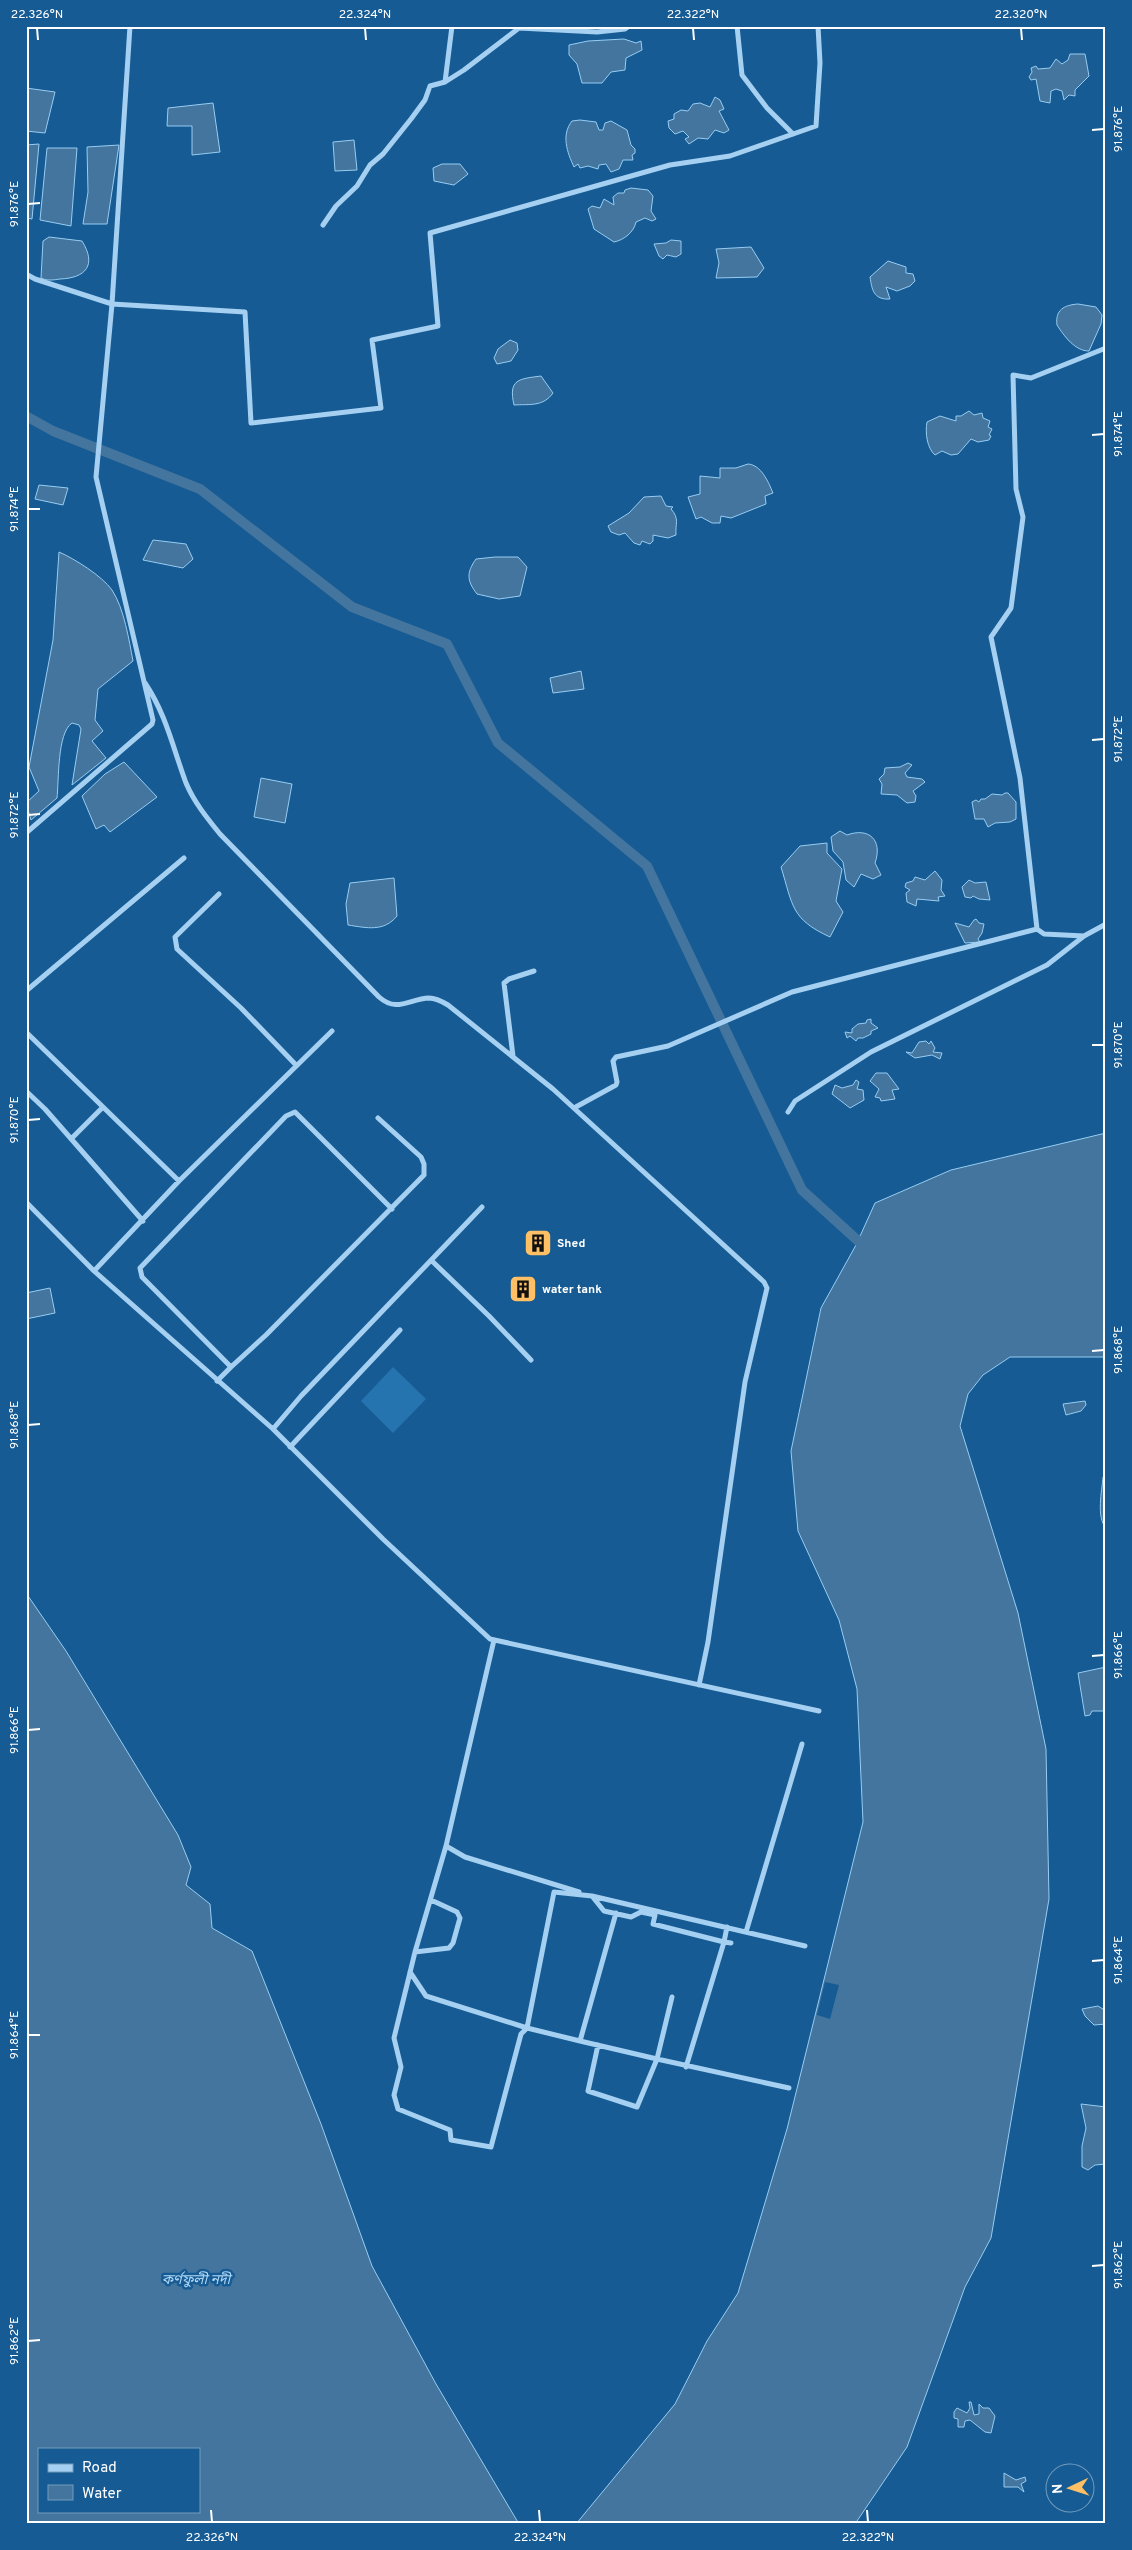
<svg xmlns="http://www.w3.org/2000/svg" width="1132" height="2550" font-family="Overpass,'Noto Sans Bengali',sans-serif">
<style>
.green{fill:#2574af}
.water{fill:#44759e;stroke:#97cdf3;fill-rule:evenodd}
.pier{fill:#165b93}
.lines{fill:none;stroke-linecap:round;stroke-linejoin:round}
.canal{stroke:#44759e;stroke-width:10}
.street{stroke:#a5d0f1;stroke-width:5}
.ticks{fill:none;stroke:#fff;stroke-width:2}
.labels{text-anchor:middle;stroke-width:5;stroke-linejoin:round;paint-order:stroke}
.poi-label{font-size:12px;font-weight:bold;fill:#fff;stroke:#165b93;text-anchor:start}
.water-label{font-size:14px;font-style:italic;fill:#b1d9f8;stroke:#165b93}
.neatline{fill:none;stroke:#fff;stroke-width:2}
.ticks-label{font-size:12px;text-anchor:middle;fill:#fff}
</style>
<rect width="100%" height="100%" fill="#165b93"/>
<path class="green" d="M393 1367 426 1399 393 1433 361 1401Z"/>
<path class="water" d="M624 39 636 43 641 41 642 50 626 58 625 70 611 72 602 83H582L577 64 569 55V45L588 41Z
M1070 54H1085L1089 76 1075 90V96L1069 95 1064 100 1062 91 1056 89 1051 91 1050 103 1040 101 1036 79 1031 80 1029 77 1032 72 1031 68 1036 66 1038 69 1050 68 1056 59 1062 64 1068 60Z
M26 88 55 92 45 133 26 131Z
M715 97 720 100 724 109 719 111 729 130 724 133 715 130 708 139 698 138 689 144 685 139 689 137 683 131 675 134 669 128 668 121 674 119V114L681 110 688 111 693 104 700 103 710 107Z
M213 103 220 152 192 155V126H167L168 108Z
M580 120 596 122 599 130H603L605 123 611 121 627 130 631 145 635 149V153L632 155 633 160H623L619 169 611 172 606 164 599 165 598 169 588 166 580 168 578 164 574 167C567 152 561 135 572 121Z
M354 140 357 170 335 171 333 142Z
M39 144 32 219 26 218V145Z
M119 145 107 224H83L88 192 87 147Z
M47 148H77L71 226 40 220Z
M442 164H460L468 174 454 185 434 181 433 168Z
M631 188 648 190 653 196 651 211 656 219 652 221 645 218 636 222C634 232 624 240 614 242L594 229 588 209 592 206 600 208 604 199 614 205 613 197 618 193H624L625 190Z
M49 237 82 241C97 265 86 278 60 279 54 280 46 281 41 278L43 241Z
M671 240 681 241V254L676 257 667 255 663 259 659 256 654 244 666 243Z
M751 247 764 268 757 277 716 278 719 263 716 249Z
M888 261 906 267V273L913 274 915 281 910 286 897 291 886 287 890 299C873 300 872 289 870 277Z
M1078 304 1096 307 1102 315 1101 324 1089 351C1075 351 1064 336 1057 325 1055 310 1064 305 1078 304Z
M510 340 517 343 518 350 511 361 497 364 494 358 498 349Z
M541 376 553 393C543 407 530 404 514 405 508 379 519 379 541 376Z
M969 411 974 415 982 413 983 418 990 421 988 427 992 429 989 435 991 436 989 440 978 442 971 439 958 454 951 455 942 451 935 455C927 448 925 433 927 422L940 416 956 421V416H961Z
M748 464C761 465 768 481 773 493L765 496 766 504 731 518 721 516 720 523H712L701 517 696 519 688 497 700 494V476L720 478V468H736Z
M39 485 68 488 63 505 35 499Z
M661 496 666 506 673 507 671 509C680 519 675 524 676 535L668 538 653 535V541L650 544 642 541 640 545 634 543 625 533 619 535 611 532 608 526 629 513 644 497Z
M153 540 186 544 193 559 183 568 143 560Z
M59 552C75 559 102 576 112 590 124 608 129 640 133 661L98 689 95 720 103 731 92 741 106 758 72 785 81 729 79 725 72 723C57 733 59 780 57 798L31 820 26 803 39 791 29 767 53 640Z
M495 557H518L527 567 520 596 499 599 477 594C467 581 466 573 476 559Z
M581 671 584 689 553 693 550 678Z
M124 762 157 797 110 832 104 825 96 829 82 796 105 774Z
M908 763 912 765 905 773 907 777 922 779 925 782 913 791 916 796 915 802 907 803 897 795 881 794 882 784 879 779 884 774 885 768 900 767Z
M261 778 292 784 285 823 254 817Z
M1005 793H1008L1016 802V819L1010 822 995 823 988 827 984 819H975L972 802 976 800 979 802 981 799H985L992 794 1002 795Z
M840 831 847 835C869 827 883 840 875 863L881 875 873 879 861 874 854 887 846 880 843 862 833 851 831 837Z
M827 843V853L842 869 836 901 843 912 830 937C791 919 793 906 781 867L800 846Z
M935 871 942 880 941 890 945 896 938 897 939 901 917 899 916 906 907 902 906 893 910 890 905 887 906 883 913 881 915 877 925 880Z
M394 878 397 916C384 932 367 928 348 925L346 904 350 883Z
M969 880 975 883 986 882 990 900 979 899 973 896 971 898 965 897 962 887Z
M976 919 979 923 984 924 982 933 978 939 980 942 965 943 955 923 969 927 974 920Z
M871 1019V1023L878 1028 871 1031V1034L863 1038H858L856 1041 850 1036 847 1038 845 1032 852 1033V1029L858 1024 866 1023 867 1020Z
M926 1041 929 1044 931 1041 935 1048 933 1052 942 1053 940 1059 932 1055 915 1058 906 1052 912 1053 919 1042Z
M876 1073H887L899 1089 892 1090 895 1099 881 1101 880 1098 875 1097 879 1089 870 1081Z
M856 1080 859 1082 857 1089 863 1090 864 1100 850 1108 832 1094 835 1085 842 1088 853 1085Z
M1106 1133V1357H1010L983 1375 968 1394 960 1426 1018 1613 1046 1749 1049 1899 991 2238 965 2287 907 2447 855 2524H576L675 2404 707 2341 738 2293 787 2129 863 1822 857 1689 839 1620 798 1531 791 1451 821 1308 856 1245 875 1203 951 1170Z
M50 1288 55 1313 26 1319V1293Z
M1085 1401 1086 1405 1081 1411 1066 1415 1063 1404Z
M1103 1477H1106V1528C1096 1517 1102 1491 1103 1477Z
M26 1593 66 1651 178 1835 191 1867 186 1885 210 1904 212 1928 252 1951 321 2124 372 2266 436 2384 519 2524H26ZM39 2449H199V2511H39Z
M1106 1667V1711H1092L1090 1715 1085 1716 1078 1673Z
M1098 2006 1106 2011V2024L1094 2025 1085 2016 1082 2009Z
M1081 2104 1106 2107V2164L1095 2165 1088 2170 1082 2167V2146L1086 2128Z
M969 2402H971L974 2415 979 2414V2404L983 2408H989L995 2416 991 2433 985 2432 970 2420 965 2421 964 2427H958V2419L954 2418V2412L957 2408 967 2413 970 2408Z
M1004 2473 1016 2480 1025 2477 1026 2481 1021 2484 1024 2492 1018 2487H1004Z"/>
<path class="pier" d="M825 1982 839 1985 830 2019 817 2015Z"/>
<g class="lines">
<path class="canal" d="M26 416 53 431 200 489 352 607 447 644 498 743 647 866 802 1190 867 1249"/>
<path class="street" d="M737 26 742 75 767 108 793 134
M445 82 452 26
M323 225 336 206 357 186 370 165 383 154 411 119 425 100 430 86 445 82 464 70 519 28 597 32 625 29 629 26
M26 274 35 279 112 304 245 312 251 423 381 408 372 340 438 326 430 233 670 165 730 156 816 126 820 63 818 26
M145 683C166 714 173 748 186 783 194 802 207 818 220 834L379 997C397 1013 409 999 429 998 436 998 443 1002 448 1005L553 1089 764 1282 767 1288 745 1382 708 1642 699 1685
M26 833 152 724 153 720 96 477 112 304 130 26
M219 894 175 937 177 949 241 1008 296 1065
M1037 929 1020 778 991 637 1011 608 1023 517 1016 489 1013 375 1031 378 1106 348
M26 991 184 858
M26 1032 179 1181
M513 1056 504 983 509 979 534 971
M26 1091 45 1109 143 1221
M574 1108 616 1085 617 1082 613 1061 616 1057 668 1046 792 992 1037 929 1044 934 1084 936
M788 1112 795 1101 871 1052 1047 965 1084 936 1106 924
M71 1139 103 1107
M26 1202 94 1271 273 1429 383 1539 490 1639 819 1711
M432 1261 489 1316 531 1360
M94 1271 179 1181 332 1031
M231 1367 266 1335 424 1175V1164L421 1157 378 1118
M217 1381 231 1367 142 1277 140 1268 286 1116 295 1112 392 1209
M273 1429 301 1396 482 1207
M290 1447 400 1330
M446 1846 465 1857 579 1892
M592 1896 805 1946
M746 1932 802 1744
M415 1952 449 1948 453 1943 460 1918 457 1912 431 1900
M410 1972 426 1996 527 2028 521 2034 491 2147 451 2140 450 2130 398 2109 394 2095 401 2067 394 2038 415 1952 446 1846 494 1640
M672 1997 657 2059 789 2088
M580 2041 527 2028 554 1892 592 1896 604 1911 631 1917 641 1912 655 1915 653 1924 724 1942 727 1927
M598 2045 588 2091 637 2107 657 2059 580 2041 616 1913
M686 2067 724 1942 731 1943"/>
</g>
<path class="ticks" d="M37 28 38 40M365 28 366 40M693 28 694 40M1021 28 1022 40M1092 130 1104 129M28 204 40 203M1092 435 1104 434M28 509H40M1092 740 1104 739M28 815 40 814M1092 1045H1104M28 1120 40 1119M1092 1351 1104 1350M28 1425 40 1424M1092 1656 1104 1655M28 1730 40 1729M1092 1961 1104 1960M28 2035H40M1092 2266 1104 2265M28 2341 40 2340M211 2510 212 2522M539 2510 540 2522M867 2510 868 2522"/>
<defs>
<g id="building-square" transform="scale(1.4375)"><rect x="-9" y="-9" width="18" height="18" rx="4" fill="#ffc065" stroke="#165b93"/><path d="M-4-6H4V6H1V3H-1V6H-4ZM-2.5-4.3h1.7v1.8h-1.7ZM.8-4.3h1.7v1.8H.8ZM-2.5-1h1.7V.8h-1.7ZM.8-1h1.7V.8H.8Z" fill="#111"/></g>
</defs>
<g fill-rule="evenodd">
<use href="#building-square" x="538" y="1243"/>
<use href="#building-square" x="523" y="1289"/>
</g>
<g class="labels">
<g class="poi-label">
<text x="557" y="1247">Shed</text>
<text x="542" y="1293">water tank</text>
</g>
<g class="water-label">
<text x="196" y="2284">কর্ণফুলী নদী</text>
</g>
</g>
<rect width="1132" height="2550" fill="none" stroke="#165b93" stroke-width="55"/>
<rect x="38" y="2448" width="162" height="65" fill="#165b93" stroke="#739dbe"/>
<rect x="48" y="2464" width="25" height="8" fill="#a5d0f1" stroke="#739dbe"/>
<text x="82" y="2472" font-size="15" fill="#ffffff">Road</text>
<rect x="48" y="2485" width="25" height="15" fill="#44759e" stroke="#739dbe"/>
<text x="82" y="2498" font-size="15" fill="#ffffff">Water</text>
<g transform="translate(1070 2488) rotate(266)"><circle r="24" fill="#165b93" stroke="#739dbe"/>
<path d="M0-4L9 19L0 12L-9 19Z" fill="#ffc065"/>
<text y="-8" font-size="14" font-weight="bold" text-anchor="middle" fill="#ffffff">N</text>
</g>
<rect x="28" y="28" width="1076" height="2494" class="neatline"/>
<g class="ticks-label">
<text x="37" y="18">22.326°N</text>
<text x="365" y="18">22.324°N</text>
<text x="693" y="18">22.322°N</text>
<text x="1021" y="18">22.320°N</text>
<text transform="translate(1118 129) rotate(-90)" y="4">91.876°E</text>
<text transform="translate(14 204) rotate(-90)" y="4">91.876°E</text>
<text transform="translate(1118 434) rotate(-90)" y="4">91.874°E</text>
<text transform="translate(14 509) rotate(-90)" y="4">91.874°E</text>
<text transform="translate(1118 739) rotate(-90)" y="4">91.872°E</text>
<text transform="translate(14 815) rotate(-90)" y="4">91.872°E</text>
<text transform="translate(1118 1045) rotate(-90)" y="4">91.870°E</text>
<text transform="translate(14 1120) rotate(-90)" y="4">91.870°E</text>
<text transform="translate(1118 1350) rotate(-90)" y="4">91.868°E</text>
<text transform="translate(14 1425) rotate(-90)" y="4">91.868°E</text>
<text transform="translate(1118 1655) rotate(-90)" y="4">91.866°E</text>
<text transform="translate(14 1730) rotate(-90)" y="4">91.866°E</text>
<text transform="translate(1118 1960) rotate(-90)" y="4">91.864°E</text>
<text transform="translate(14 2035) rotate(-90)" y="4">91.864°E</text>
<text transform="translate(1118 2265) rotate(-90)" y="4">91.862°E</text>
<text transform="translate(14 2341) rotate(-90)" y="4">91.862°E</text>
<text x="212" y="2541">22.326°N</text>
<text x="540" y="2541">22.324°N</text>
<text x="868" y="2541">22.322°N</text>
</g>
</svg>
